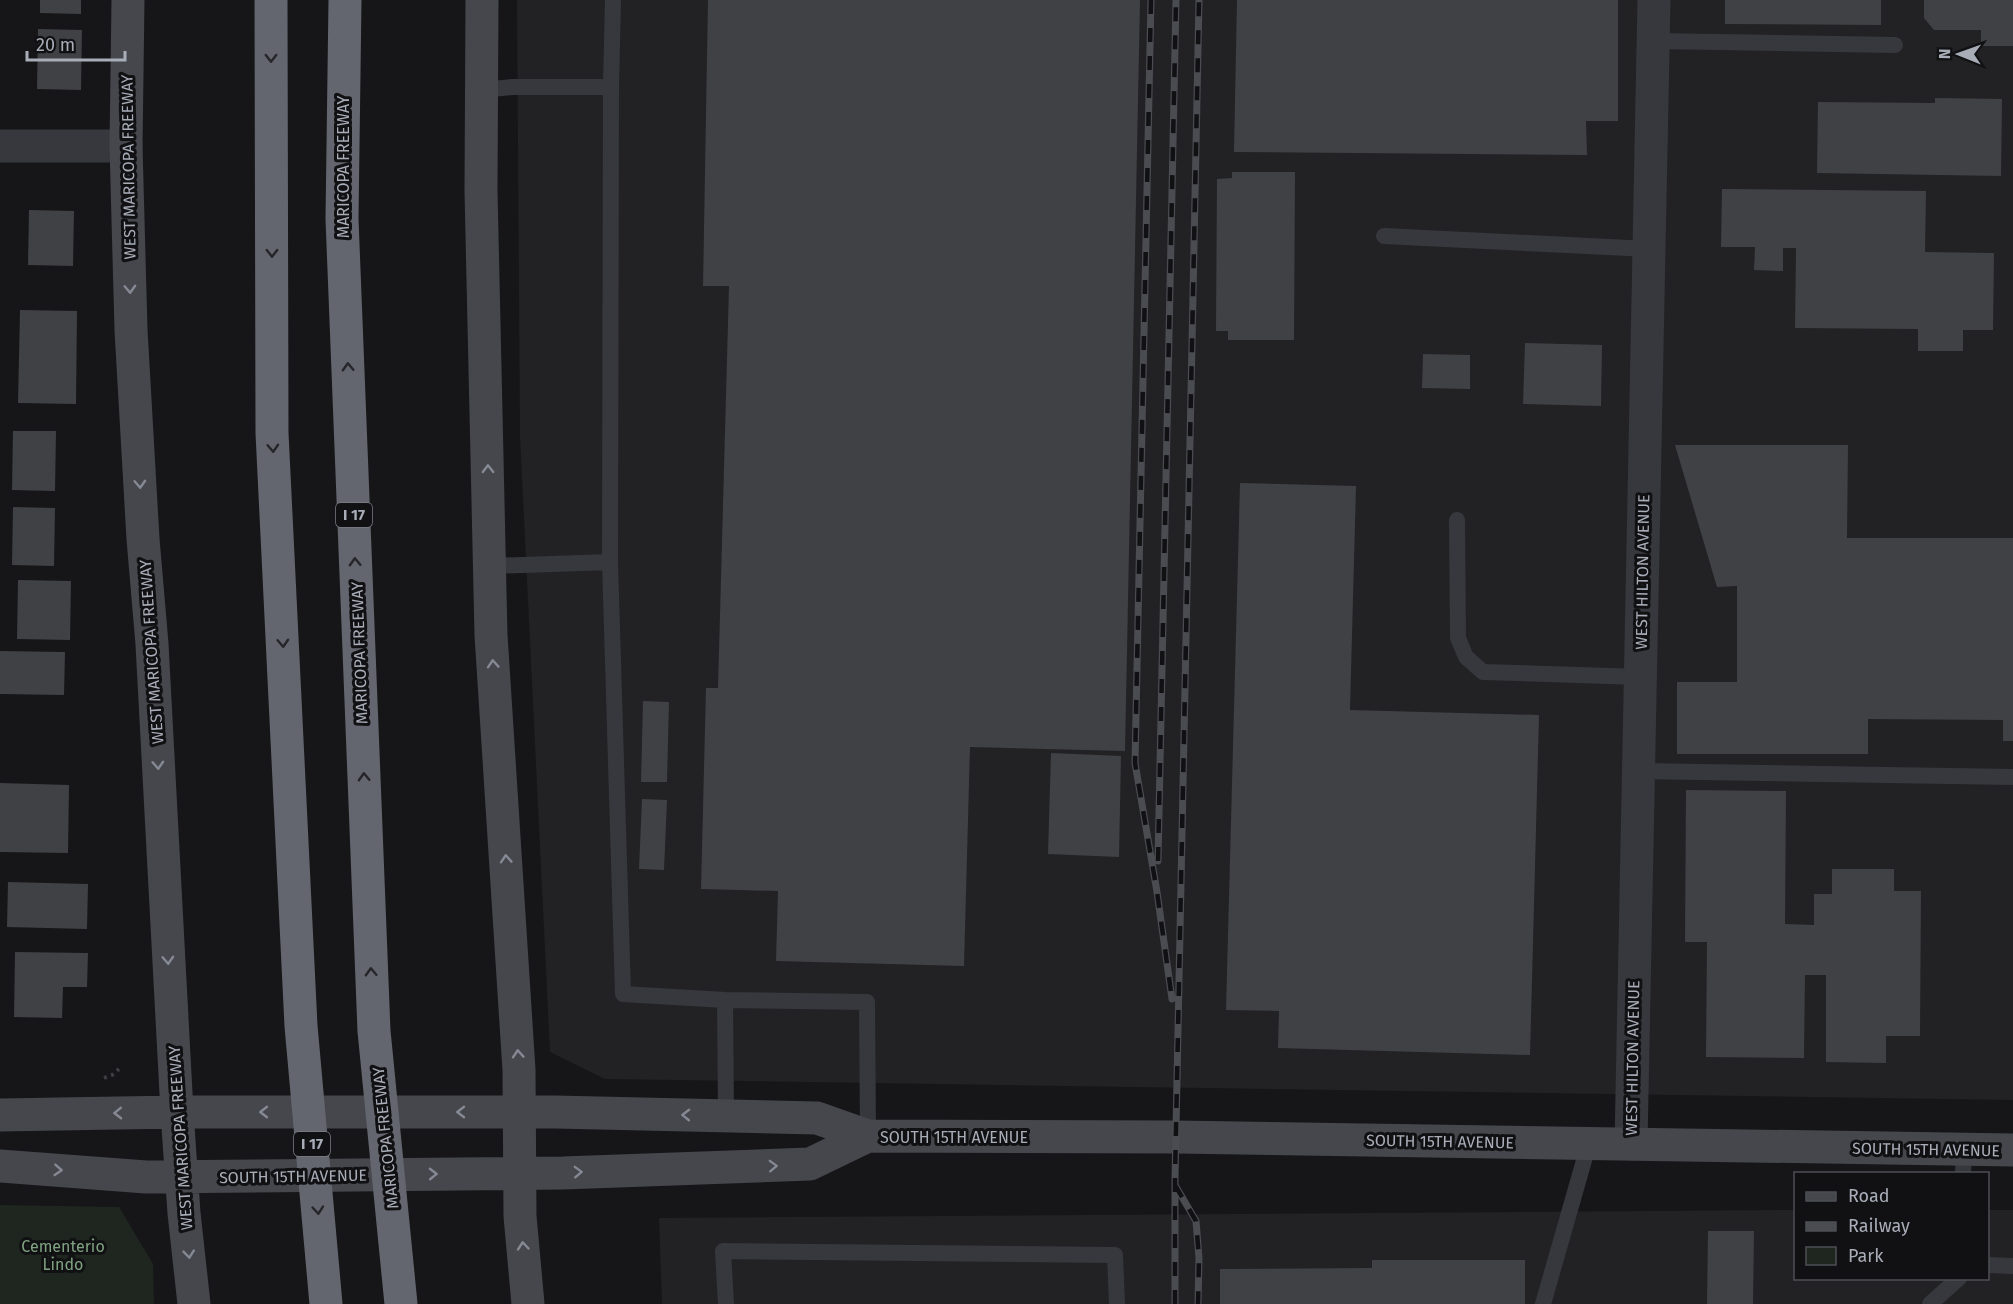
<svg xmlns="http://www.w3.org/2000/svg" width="2013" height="1304" font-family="'Fira Sans',sans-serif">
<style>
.built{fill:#222225}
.green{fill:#1e261f}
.building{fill:#404145}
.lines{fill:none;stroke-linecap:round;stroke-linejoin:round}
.path{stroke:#3d3f44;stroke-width:4;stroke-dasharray:3 4.5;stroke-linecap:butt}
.lane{stroke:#37383d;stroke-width:16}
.street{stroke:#37383d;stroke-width:33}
.secondary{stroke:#45474d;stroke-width:33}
.highway{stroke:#63666e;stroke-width:33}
.rail-casing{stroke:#4a4c52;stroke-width:7}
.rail{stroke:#111113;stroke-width:4.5;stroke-dasharray:14;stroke-linecap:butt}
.oneway{stroke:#26262a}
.oneway2{stroke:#858993}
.labels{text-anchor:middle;stroke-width:6;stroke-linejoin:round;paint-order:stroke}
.shield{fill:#111113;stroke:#7b7e86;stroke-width:1.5}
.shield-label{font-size:15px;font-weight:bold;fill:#a8adb8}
.street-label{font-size:16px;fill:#a8adb8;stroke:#111113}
.park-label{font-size:16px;fill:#7fa381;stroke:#111113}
</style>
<rect width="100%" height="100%" fill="#161618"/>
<path class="built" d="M517 0H2013V1100L605 1079 550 1052 520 436Z
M1795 1210 1796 1278H1988V1210H2013V1304H662L659 1218Z"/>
<path class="green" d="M0 1205 119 1207 153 1264 154 1304H0Z"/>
<path class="building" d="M40 0H81V14L40 13Z
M708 0H1140L1125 751 970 747 964 966 776 961 778 891 701 889 706 688H718L729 286H703Z
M1237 0H1618V121H1586L1587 155 1234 152Z
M1725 0H1881V25L1725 24Z
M1924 0H2013V46H1981V30H1934L1924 18Z
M38 29 82 30 81 90 37 89Z
M1935 98 2002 99 2001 176 1817 173 1818 102 1935 103Z
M1232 172H1295L1294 340H1228V331H1216L1217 179 1232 178Z
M1722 189 1926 191 1925 252 1994 253 1993 330H1963V351H1918V329L1795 328 1796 248H1783V271L1754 270 1755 247H1721Z
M29 210 74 211 73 266 28 265Z
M20 310 77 311 76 404 18 403Z
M1525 343 1602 345 1601 406 1523 404Z
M1423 354 1470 355V389L1422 388Z
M13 431H56L55 491 12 490Z
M1675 445H1848L1847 538H2013V741H2003V720L1868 719V754H1677V682H1737V586L1717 587Z
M1240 483 1356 486 1350 710 1539 715 1530 1055 1278 1048 1279 1011 1226 1010Z
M13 507 55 508 54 566 12 565Z
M18 580 71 581 70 640 17 639Z
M0 651 65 652 64 695 0 694Z
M643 701 669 702 667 782H641Z
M1051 753 1121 756 1119 857 1048 854Z
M0 783 69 785 68 853 0 852Z
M1686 790 1786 791 1785 924 1814 925V894H1832V869H1894V891H1921L1920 1036H1886V1063L1826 1062V975H1805L1804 1058 1706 1057 1707 942H1685Z
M642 799 667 800 664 870 639 869Z
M8 882 88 884 87 929 7 927Z
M15 952 88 953 87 987H63L62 1018 14 1017Z
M1708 1231H1754L1753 1304H1707Z
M1372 1260H1525V1304H1220V1269L1372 1268Z"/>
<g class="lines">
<path class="path" d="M104 1078 112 1075 119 1069"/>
<path class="lane" d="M1653 41 1895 45
M611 87 613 0
M481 90 512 87H611L610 562 623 994 725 1000 867 1002 868 1136
M1384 236 1649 249
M1457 520 1458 638 1466 657 1483 672 1640 677
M490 566 610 562
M1638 771 2013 777
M725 1000 726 1116
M1963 1174 1964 1150
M1988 1265 2013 1266
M726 1304 723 1251 1115 1255 1117 1304
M1543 1304 1589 1143
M1930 1304 1959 1278"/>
<path class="street" d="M0 146H126
M1631 1144 1654 0"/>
<path class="secondary" d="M128 0 126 146 131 330 143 539 152 644 177 1112 184 1213 194 1304
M482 0 481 191 491 635 519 1070 520 1216 528 1304
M0 1115 177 1112H555L817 1118 868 1136 1176 1137 2013 1150
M0 1166 146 1177 563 1173 810 1164 868 1136"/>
<path class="highway" d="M271 0 272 433 301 1026 326 1304
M345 0 342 219 374 1031 401 1304"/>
<g class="rail-casing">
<path id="rail" d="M1151 0 1135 763 1157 892 1172 999
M1158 861 1176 0
M1175 1185 1196 1221 1199 1258 1198 1304
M1175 1304V1178L1199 0"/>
</g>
<use href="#rail" class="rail"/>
</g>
<defs><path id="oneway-chevron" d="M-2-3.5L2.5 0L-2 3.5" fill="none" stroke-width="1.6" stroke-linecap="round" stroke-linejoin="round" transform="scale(1.5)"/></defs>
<g class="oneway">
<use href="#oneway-chevron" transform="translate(271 58) rotate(90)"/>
<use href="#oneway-chevron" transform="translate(272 253) rotate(90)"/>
<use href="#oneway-chevron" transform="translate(348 367) rotate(-92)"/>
<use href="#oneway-chevron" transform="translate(273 448) rotate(87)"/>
<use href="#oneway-chevron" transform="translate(355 562) rotate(-92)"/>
<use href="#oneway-chevron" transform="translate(283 643) rotate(87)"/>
<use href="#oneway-chevron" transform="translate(364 777) rotate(-92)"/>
<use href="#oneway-chevron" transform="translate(371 972) rotate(-92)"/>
<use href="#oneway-chevron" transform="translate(318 1210) rotate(85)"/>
</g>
<g class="oneway2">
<use href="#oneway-chevron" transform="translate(130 289) rotate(88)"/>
<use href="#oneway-chevron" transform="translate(488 469) rotate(-91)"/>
<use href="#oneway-chevron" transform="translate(140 484) rotate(87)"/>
<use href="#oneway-chevron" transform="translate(493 664) rotate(-94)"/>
<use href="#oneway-chevron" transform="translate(158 765) rotate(87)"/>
<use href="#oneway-chevron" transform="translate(506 859) rotate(-94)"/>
<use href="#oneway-chevron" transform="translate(168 960) rotate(87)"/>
<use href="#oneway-chevron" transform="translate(518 1054) rotate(-94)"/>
<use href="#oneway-chevron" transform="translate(264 1112) rotate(-180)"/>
<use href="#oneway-chevron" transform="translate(461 1112) rotate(180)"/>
<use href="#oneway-chevron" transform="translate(118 1113) rotate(179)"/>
<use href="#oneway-chevron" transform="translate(686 1115) rotate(-179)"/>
<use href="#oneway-chevron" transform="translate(773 1166) rotate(-2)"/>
<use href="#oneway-chevron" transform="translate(58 1170) rotate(4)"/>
<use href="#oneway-chevron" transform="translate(578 1172) rotate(-2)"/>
<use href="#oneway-chevron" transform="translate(433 1174) rotate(-1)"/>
<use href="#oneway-chevron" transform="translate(523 1246) rotate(-95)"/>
<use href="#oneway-chevron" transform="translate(189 1254) rotate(84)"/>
</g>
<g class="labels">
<g class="shield">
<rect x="336" y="503" width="36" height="24" rx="4.5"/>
<rect x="294" y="1132" width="36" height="24" rx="4.5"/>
</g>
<g class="shield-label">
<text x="354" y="520">I 17</text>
<text x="312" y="1149">I 17</text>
</g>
<g class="street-label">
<text transform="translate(128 167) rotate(-91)" y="6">WEST MARICOPA FREEWAY</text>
<text transform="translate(343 167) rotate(-90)" y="6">MARICOPA FREEWAY</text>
<text transform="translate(1642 572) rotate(-89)" y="6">WEST HILTON AVENUE</text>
<text transform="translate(151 652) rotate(-94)" y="6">WEST MARICOPA FREEWAY</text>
<text transform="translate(359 653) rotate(-92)" y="6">MARICOPA FREEWAY</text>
<text transform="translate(1632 1058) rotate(-89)" y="6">WEST HILTON AVENUE</text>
<text x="954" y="1143">SOUTH 15TH AVENUE</text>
<text transform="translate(180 1138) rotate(-94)" y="6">WEST MARICOPA FREEWAY</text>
<text transform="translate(385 1138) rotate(-96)" y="6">MARICOPA FREEWAY</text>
<text transform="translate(1440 1141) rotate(1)" y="6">SOUTH 15TH AVENUE</text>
<text transform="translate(1926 1149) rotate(1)" y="6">SOUTH 15TH AVENUE</text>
<text transform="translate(293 1176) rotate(-1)" y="6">SOUTH 15TH AVENUE</text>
</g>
<g class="park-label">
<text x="63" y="1252">Cementerio<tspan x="63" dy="18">Lindo</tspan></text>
</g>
</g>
<rect x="1794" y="1172" width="195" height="108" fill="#111113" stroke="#4d4f55" stroke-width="1.5"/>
<rect x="1806" y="1192" width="30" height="9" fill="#45474d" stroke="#4d4f55" stroke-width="1.5"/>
<text x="1848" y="1202" font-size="18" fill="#a8adb8">Road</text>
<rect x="1806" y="1222" width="30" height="9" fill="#4a4c52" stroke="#4d4f55" stroke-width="1.5"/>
<text x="1848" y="1232" font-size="18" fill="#a8adb8">Railway</text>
<rect x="1806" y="1247" width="30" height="18" fill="#1e261f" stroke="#4d4f55" stroke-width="1.5"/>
<text x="1848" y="1262" font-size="18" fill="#a8adb8">Park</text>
<g transform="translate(1959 54) rotate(271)" stroke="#111113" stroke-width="4.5" paint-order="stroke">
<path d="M0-4.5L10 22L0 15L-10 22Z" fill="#a8adb8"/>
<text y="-9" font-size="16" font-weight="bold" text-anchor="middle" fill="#a8adb8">N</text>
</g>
<path d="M27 51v9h98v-9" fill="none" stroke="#a8adb8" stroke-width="3"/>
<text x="36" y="51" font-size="18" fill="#a8adb8" stroke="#111113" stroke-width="4.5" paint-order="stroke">20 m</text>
</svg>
